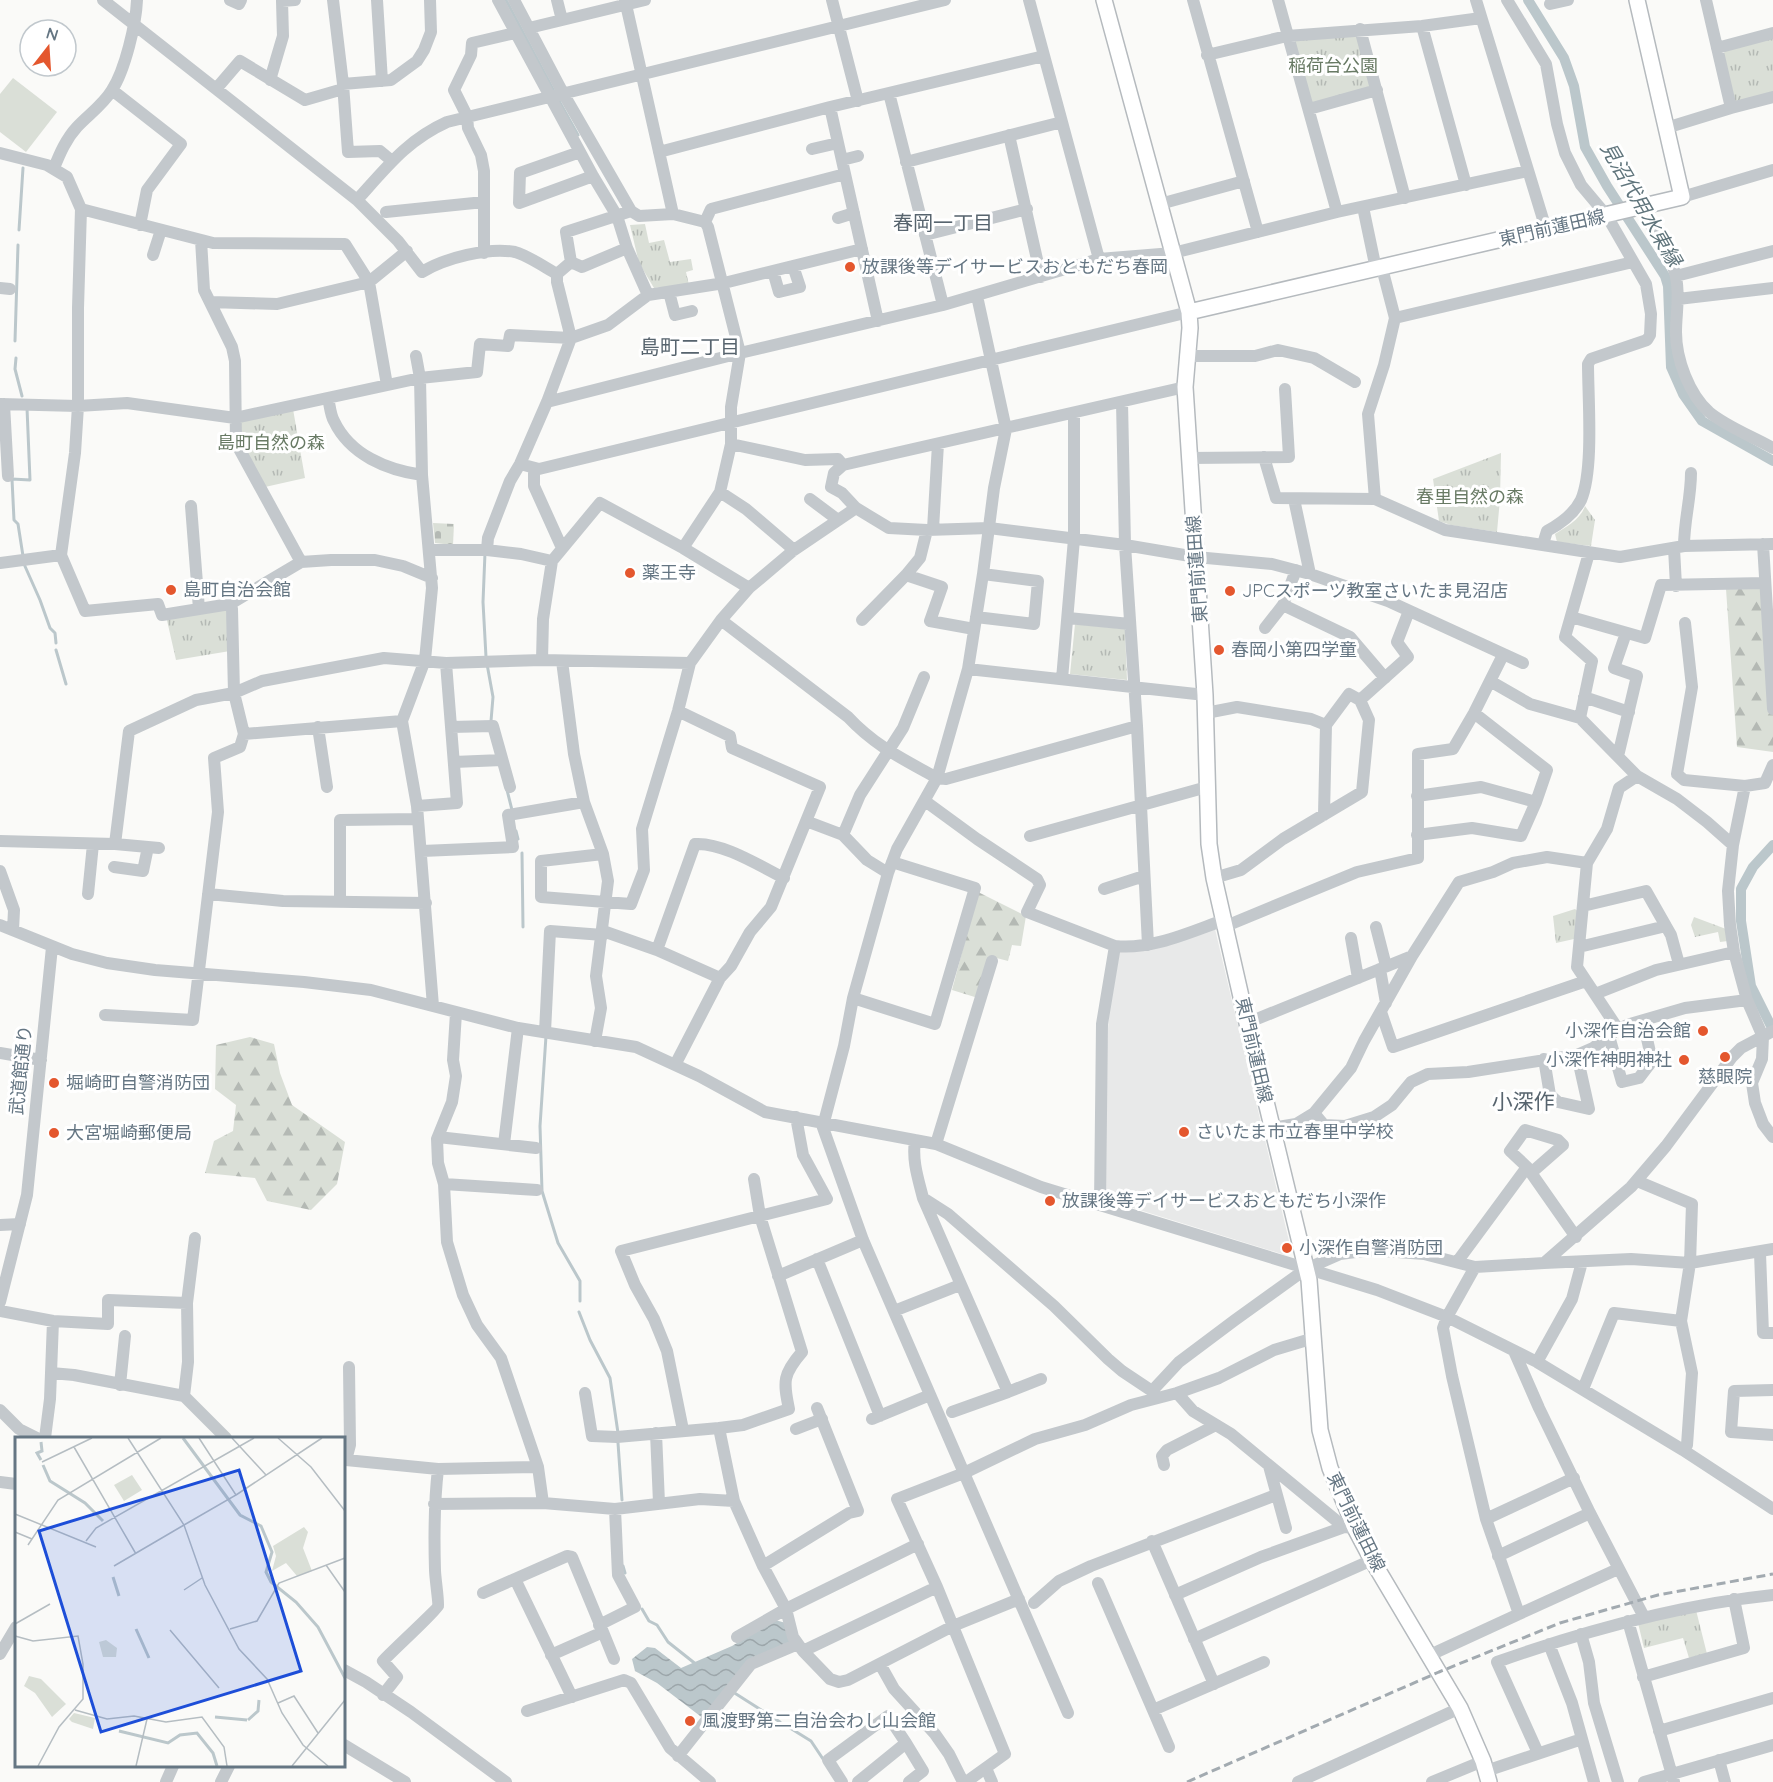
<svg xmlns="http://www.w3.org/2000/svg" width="1773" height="1782" font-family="Quicksand,'Noto Sans JP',sans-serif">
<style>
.built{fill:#e8e9e9}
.grass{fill:url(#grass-tufts)}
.forest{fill:url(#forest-firs)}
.cemetery{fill:url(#cemetery-stones)}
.garden{fill:#dadfd7}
.water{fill:url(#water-waves)}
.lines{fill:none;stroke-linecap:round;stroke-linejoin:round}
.stream{stroke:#bbc7cb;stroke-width:3}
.canal{stroke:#bbc7cb;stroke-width:10}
.major-casing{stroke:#b5babe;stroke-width:18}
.minor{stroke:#c3c8cc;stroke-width:12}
.major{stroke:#fff;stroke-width:15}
.rail{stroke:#a2aab0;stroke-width:3;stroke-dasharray:9 4.5;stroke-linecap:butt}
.poi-dot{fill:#e4572e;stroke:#fff;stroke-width:2}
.labels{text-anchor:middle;stroke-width:6;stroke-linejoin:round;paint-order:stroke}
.park-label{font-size:18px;fill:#687a64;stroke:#fff}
.street-label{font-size:18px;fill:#657683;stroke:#fff}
.poi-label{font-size:18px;fill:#657683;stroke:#fff;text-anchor:start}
.water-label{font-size:20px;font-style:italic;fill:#60757c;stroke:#fff}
.neighbourhood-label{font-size:20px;fill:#57646e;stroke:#fff}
.quarter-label{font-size:21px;fill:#57646e;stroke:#fff}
.inset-river{fill:none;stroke:#bbc7cb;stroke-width:3}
.inset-road{fill:none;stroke:#b5bdc2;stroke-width:1.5}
.view{fill:#1d4ed8;fill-opacity:0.15;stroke:#1d4ed8;stroke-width:3}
.inset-edge{fill:none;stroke:#657683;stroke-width:3}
</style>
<defs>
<pattern id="grass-tufts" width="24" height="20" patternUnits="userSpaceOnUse" patternTransform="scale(1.5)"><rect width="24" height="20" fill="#dadfd7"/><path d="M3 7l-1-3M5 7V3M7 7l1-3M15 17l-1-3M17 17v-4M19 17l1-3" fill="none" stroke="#b4b9b4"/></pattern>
<pattern id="forest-firs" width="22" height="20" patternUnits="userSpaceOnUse" patternTransform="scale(1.5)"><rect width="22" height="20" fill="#dadfd7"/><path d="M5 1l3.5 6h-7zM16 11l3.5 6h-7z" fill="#b4b9b4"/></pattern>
<pattern id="cemetery-stones" width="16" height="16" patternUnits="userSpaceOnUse" patternTransform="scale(1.5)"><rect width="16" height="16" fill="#dadfd7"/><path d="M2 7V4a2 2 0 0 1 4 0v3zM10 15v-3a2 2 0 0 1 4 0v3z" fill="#b4b9b4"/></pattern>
<pattern id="water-waves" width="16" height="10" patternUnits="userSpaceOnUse" patternTransform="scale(1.5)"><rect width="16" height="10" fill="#bbc7cb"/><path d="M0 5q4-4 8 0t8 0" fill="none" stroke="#9ca6aa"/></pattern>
</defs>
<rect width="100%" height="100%" fill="#fafaf8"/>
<path class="built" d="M1215 929 1289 1241 1282 1243 1285 1255 1104 1199 1106 1065 1110 992 1118 952Z"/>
<path class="grass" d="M1356 34 1371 87 1312 104 1294 39Z
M1773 37V92L1737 103 1733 101 1723 55 1725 51Z
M645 224 649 243 664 240 670 262 691 259 693 270 686 272 689 285 654 288 639 263 630 225Z
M293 409 305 478 265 487 238 440 237 421Z
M1501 453 1500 499 1497 532 1451 525 1439 521 1433 479Z
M1585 506 1595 520 1591 546 1557 542 1555 534C1566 527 1581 519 1585 506Z
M226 607 230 651 176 660 166 616Z
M1075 624 1125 629 1127 680 1070 674Z
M1575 909 1579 912 1574 939 1556 943 1553 916Z
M1694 917 1726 929 1728 941 1720 942 1718 932 1695 937 1691 925Z
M1696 1610 1707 1654 1689 1658 1683 1638 1644 1648 1638 1623Z"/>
<path class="forest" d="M1726 589H1762L1773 712V752L1737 747Z
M978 892 1026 916 1021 946 1012 945 1008 961 989 956 978 998 952 990Z
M250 1037 274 1044 280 1073 292 1105 345 1142 337 1184 311 1210 267 1201 255 1178 205 1173 214 1141 233 1131 236 1105 215 1089 216 1045Z"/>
<path class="cemetery" d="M433 523 454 524 453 545 435 543Z"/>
<path class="garden" d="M13 78 57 112 26 152 0 132V94Z"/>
<path class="water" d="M775 1620 786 1623 793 1640 751 1663 704 1719 657 1683 635 1671 632 1659 647 1647 655 1648 681 1668 732 1646Z"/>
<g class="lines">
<path class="stream" d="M506 0 555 93
M558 99 578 135
M19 230 23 168
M15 341 18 245
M16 358 15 369 22 396
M485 553 483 602 486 657
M23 556 18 524 14 520 12 479 30 480 27 408
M24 564 40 600 50 628 55 633 56 643
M56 650 66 684
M487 664 493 697 491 721
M507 790 512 810
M516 831 518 839
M522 853 523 927
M546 1036 540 1126 542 1191 558 1243 580 1281V1301
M579 1312 590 1340 610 1378 618 1433
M618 1443 622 1500
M623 1566 625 1573
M642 1609 649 1621 657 1625 668 1642 697 1665
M733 1692 780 1722
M790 1728 811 1741 823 1759"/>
<path class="canal" d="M1528 0 1564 58 1574 86 1585 147 1607 186 1665 276 1668 286 1671 367 1683 394 1702 421 1773 461
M1773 845 1753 867 1741 889V921L1751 986 1773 1030"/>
<g class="major-casing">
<path id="major" d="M1104 0 1189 312 1190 328 1185 387 1205 695 1209 844 1214 878 1247 1023 1309 1280 1320 1430 1330 1468 1355 1528 1372 1560 1460 1708 1483 1761 1489 1782
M1189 312 1682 197 1637 0"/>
</g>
<path class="minor" d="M103 0 357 200 398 241 422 272C445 258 488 247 515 252 527 255 546 268 557 274V282L571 338 547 402 520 464 510 481 488 538 487 550
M230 0 239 4 241 0
M333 0 343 84 348 152 380 151 392 161
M377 0 382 81
M498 0 593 176 617 216 627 248 648 295
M514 0 563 93 631 211
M557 0 562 20
M625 0 673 214
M832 0 858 101
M1029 0 1099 259
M1193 0 1258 232
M1278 0 1337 212
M1476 0 1546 229
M1507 0 1546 64 1557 124 1565 153 1581 185 1607 216 1646 284 1651 314 1650 335 1647 340 1591 359 1588 364C1588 399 1594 470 1581 500 1574 514 1560 524 1547 531L1543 544
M1706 0 1731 108 1773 97
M1550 4 1568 0
M1422 26 1466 185
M529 28 645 0
M1360 29 1405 198
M1717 48 1773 33
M1207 55 1287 36 1422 26 1481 18
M270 80 283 36 282 1 295 0
M343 84 391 80 417 61 424 50 431 32 430 0
M216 89 240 61 305 100 343 89
M112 90 181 144 147 190 140 225
M889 93 943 305
M830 107 878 321
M1309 109 1377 90
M1666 128 1731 108
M1009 135 1041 277
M812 149 838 143
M580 152 520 173 519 203 593 176
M659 152 830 107 1044 56
M0 153 47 165 67 177 81 209 78 308V406L75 453 61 555 85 611 158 604 162 615 230 604 301 562 331 560H375L403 566 432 578
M842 160 858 156
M906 162 1062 122
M54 168C60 153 66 139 77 127 88 115 103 105 112 90 125 70 136 24 137 0
M1682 197 1773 170
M357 200C386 168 407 140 447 122L945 0
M1160 204 1244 181
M1363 207 1376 269
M1640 208C1653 230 1670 251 1676 277 1680 296 1676 314 1676 332 1676 359 1689 394 1709 412 1727 427 1752 436 1773 448
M81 209 213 243 345 244 369 282 387 385
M386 212 484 202
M838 218 854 213
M705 222 708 227 740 353 731 407V444L805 460 838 459 843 465 1185 387
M705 222 711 209 845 174
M925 235 1027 209
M201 240 204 290 232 347 235 361 236 443 301 562
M484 253V171L481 155 468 128 467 116 454 90 471 55 472 43 515 33
M153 255 161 230
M571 262 582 267 627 248
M773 271 779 292 800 287 793 266
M557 274 571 262 566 232 631 211 639 216 673 214 705 222
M1676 276 1773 251
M0 288 10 289
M669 292 675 315 692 311
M1678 299 1773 288
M210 302 277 304 369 282 407 251
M1395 318 1633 262
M416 356 420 378 422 475 432 588 425 660 402 721 417 806 433 1006
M1186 356H1255L1278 350 1314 358 1355 382
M328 398C330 405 330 414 334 421 350 455 387 470 422 475
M547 402 740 353 943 305 1099 259 1173 253 1337 212 1528 171
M1122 402 1125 545 1137 726 1148 945
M0 404 78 406 127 403 235 418 420 378 477 372 480 344 508 346 510 335 571 338 608 325 648 295 724 283 862 249
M4 404 8 476
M1264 457 1276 498 1375 499 1445 530 1620 557 1684 546 1773 544
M1189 458 1289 457 1285 389
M520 464 539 469 1189 312
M843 465 834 473 831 487 842 493 856 508 889 528 927 530 989 528 1125 545 1196 557 1272 564 1310 574 1388 601 1523 663
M534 469V486L562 548
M720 492 746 509 794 550
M810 499 838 520
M1294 499 1310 574
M1375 499 1368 414 1384 365 1395 318 1382 268
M191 506 199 609
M933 529 938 444
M1763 544 1773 709
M1684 546C1684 521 1691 498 1691 473
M683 548 720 492 731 444
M1674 548 1676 586
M429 550H487L521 554 552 561
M0 563 61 555
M906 575 942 587 930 621 974 629
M1283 605 1350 637 1385 678
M976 617 1034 624 1038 581 983 574
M1571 617 1645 638 1661 585 1765 583
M1068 618 1130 624
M721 620 848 717C875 746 903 759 937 778L946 779 1137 726
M862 620 906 575 920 558 927 530
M1685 623 1692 687 1677 774 1684 780 1745 786 1765 783 1773 765
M1265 628 1283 605 1296 570
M542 660 543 619 552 561 600 503 683 548 749 588
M562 661 574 754 584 802 603 854 608 881 596 976 601 1008 595 1041
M968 669 1205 695
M1062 679 1074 539V413
M1490 681 1530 704 1580 718 1637 776 1677 799 1707 822 1733 845
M1584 697 1629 712
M1360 700 1408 657 1397 642 1409 611
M1206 713 1237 707 1311 719 1326 725 1324 815
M1580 718 1592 661 1565 637 1589 553
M318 727 327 787
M451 727 493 726 510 787
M244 734 402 721
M1618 756 1637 676 1614 668 1626 633
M454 762 502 760
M1745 786 1733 845 1728 891 1730 925 1734 952 1747 1000 1763 1037 1762 1059 1752 1083 1755 1103 1763 1124 1773 1137
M1417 796 1481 787 1536 802
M925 801 977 839 1037 879 1040 885 1027 912 1115 946C1152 950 1190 932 1224 920
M417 806 457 803 446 663
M806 821 843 835 867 860 888 873
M843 835 860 795 903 728 924 677
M1417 835 1472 828 1521 836 1536 802 1547 770 1474 713
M1030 836 1207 787
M0 841 115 844 129 731 196 700 234 693 262 681 384 658 446 663 542 660 690 663
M115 844 159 848
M422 851 513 847 508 815 584 802
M603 854 541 861V897L631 904 644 870 642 829 678 711 690 663 721 620 749 588 794 550 856 508
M114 867 143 871 148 847
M0 871 14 910 13 930
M1214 878 1241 870 1283 839 1362 792 1369 720 1360 700 1349 694 1326 725
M1104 889 1144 876
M88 894 93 844
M208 894 283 901 426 903
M340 902V820L418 819
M1583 906 1646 891 1671 935 1679 964
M0 925 72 954 107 963 155 970 304 982 371 990 518 1028 636 1047 699 1076 765 1112 936 1144 1041 1187 1377 1290 1447 1317 1537 1362 1683 1450 1773 1509
M1226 926 1357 872 1418 858V754L1453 749 1474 713 1503 655
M1376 927 1386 966
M603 931 657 950 720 978
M1351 938 1358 978
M1579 947 1666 926
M657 950 695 844C722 842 760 866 784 878
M1380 969 1386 1003
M1595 994 1656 970 1734 952
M853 998 935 1024 975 888 892 862
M1381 1012 1393 1047 1586 981
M456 1013 453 1060 456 1076 452 1102 437 1139 438 1163 444 1184 447 1242 463 1295 477 1325 501 1358 538 1467 543 1503
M105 1015 193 1020 218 812 214 758 240 747 244 734 234 693 232 609 230 604
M1247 1023 1412 956
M1618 1029 1577 967 1587 863 1607 829 1619 788 1637 776
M545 1032 550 931 603 935
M1609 1036 1622 1082 1639 1078 1652 1061 1643 1021
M0 1053 41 1060
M1544 1059 1550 1095 1558 1102 1589 1109 1577 1055
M675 1065 720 978 731 966 750 932 771 907 820 787 732 748 730 736 678 711
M1314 1113 1324 1125 1345 1126 1374 1117 1392 1105 1411 1082 1428 1074 1468 1072 1577 1055 1593 1048 1618 1029 1630 1024 1685 1008 1747 1000
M821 1122 863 1240 1068 1713
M824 1122 844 1046 853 998 888 873 897 849 937 778 968 669 983 574 994 488 1006 429 977 296
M1272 1128 1296 1124 1314 1113 1351 1068 1364 1041 1412 956 1459 882 1493 872 1513 863 1547 857 1587 863
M438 1137 536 1148
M915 1140C912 1161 918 1178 923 1198L1008 1392 1041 1379
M504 1144 518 1028
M936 1144 992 961
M1531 1173 1563 1145 1558 1140 1525 1130 1510 1151 1527 1167 1576 1237
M1637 1181 1692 1204 1690 1263 1681 1321 1692 1373 1687 1445 1683 1450
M444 1184 537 1190
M923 1198 948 1214 1054 1306 1108 1359 1122 1371 1152 1391 1155 1398
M1100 1204 1102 1024 1115 946
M0 1225 20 1224
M195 1238 187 1303 188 1362 184 1396 226 1438
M1760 1253 1763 1333H1773
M817 1259 880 1416
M1457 1262 1527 1167
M1544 1263 1631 1259 1690 1263 1773 1249
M1475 1267 1447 1317 1443 1328 1452 1376 1486 1519 1519 1614 1618 1569
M778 1276 863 1240
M0 1302 27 1195 52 947
M0 1311 53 1321 108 1324V1300L187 1303
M894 1311 960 1285
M1514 1351 1539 1408 1590 1513 1644 1617
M1537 1362 1572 1299 1582 1262
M51 1373 53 1321
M120 1385 125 1336
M1583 1389 1614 1313 1681 1321
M1773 1390 1734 1391 1731 1432 1773 1435
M1152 1391 1179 1362 1235 1320 1306 1269 1340 1254 1371 1250 1424 1254 1475 1267 1544 1263 1631 1187 1666 1146 1732 1057 1741 1048 1773 1031
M585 1393 592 1436 617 1437 719 1428 734 1501 763 1566 786 1609 737 1637
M1177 1393 1193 1411 1231 1434 1344 1527 1355 1528
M0 1410 19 1429 37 1438
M952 1412 1008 1392
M872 1419 930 1395
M719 1428 743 1425 789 1409C783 1381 783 1374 802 1352L760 1216 754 1179
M796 1429 822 1419
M683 1430 667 1351 654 1319 635 1285 621 1251 827 1199 803 1155 796 1117
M656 1433 659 1503
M45 1438 50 1399 51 1373 74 1375 184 1396
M344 1460H346L350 1445 349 1367
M346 1460 438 1469 538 1467
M1164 1465 1162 1456 1167 1450 1216 1425
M1269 1466 1286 1528
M0 1482 16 1484
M434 1504 543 1503 615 1509 700 1499 734 1501
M1486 1519 1574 1478
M1152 1541 1214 1684
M918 1544 786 1609 793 1637 803 1651 830 1679 839 1682 848 1680 953 1626 1019 1599
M1498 1556 1590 1513
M763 1566 849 1513 858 1511 817 1408
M515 1579 572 1697
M1098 1583 1169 1747
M937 1587 897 1499 964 1473 1035 1439 1085 1425 1131 1405 1177 1393 1219 1378 1274 1350 1314 1338
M483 1593 567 1556 572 1557 603 1632 551 1655
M1175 1595 1261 1557 1344 1527
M1034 1603 1059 1581 1091 1566 1276 1495
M1628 1621 1674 1782
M599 1625 635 1607 618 1575 615 1509
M603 1632 614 1659
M1581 1634 1589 1662 1594 1703 1618 1782
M1194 1639 1372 1560
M1549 1644 1572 1703 1594 1782
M803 1651 937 1587 1005 1754 966 1782
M0 1654 16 1627
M1430 1655 1519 1614
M880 1664 894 1689 935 1734 949 1754 963 1782
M344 1670 366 1682 411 1712 506 1782
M1643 1677 1744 1648 1734 1599
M383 1695 397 1677 383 1661C390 1653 437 1610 438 1606 439 1603 435 1577 435 1570 434 1536 434 1503 438 1469
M1153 1710 1264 1662
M527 1711 624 1680 631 1683 670 1748 710 1782
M1659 1731 1773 1698
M344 1745 405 1782
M1538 1753 1497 1662C1587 1630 1678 1605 1773 1595
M678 1756 751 1664 798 1644
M1719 1760 1725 1782
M986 1768 992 1782
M1486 1771 1582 1739
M166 1782 173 1766
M221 1782 229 1766
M842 1782 828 1760 888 1716 906 1743
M858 1782 906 1743 923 1771 909 1782
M1298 1782 1460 1708
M1432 1782 1483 1761
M1644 1782 1773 1745"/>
<use href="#major" class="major"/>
<path class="rail" d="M1187 1782 1439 1672 1560 1623 1658 1595 1773 1574"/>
</g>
<g class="poi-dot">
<circle cx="850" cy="267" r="6"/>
<circle cx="630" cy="573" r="6"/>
<circle cx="171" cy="590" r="6"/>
<circle cx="1230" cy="591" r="6"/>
<circle cx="1219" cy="650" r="6"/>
<circle cx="1703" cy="1031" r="6"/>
<circle cx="1725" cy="1057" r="6"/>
<circle cx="1684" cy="1060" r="6"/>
<circle cx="54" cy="1083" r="6"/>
<circle cx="1184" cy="1132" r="6"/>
<circle cx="54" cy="1133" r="6"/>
<circle cx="1050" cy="1201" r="6"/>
<circle cx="1287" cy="1248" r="6"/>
<circle cx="690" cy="1721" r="6"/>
</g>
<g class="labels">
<g class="park-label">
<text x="1333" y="72">稲荷台公園</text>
<text x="271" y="449">島町自然の森</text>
<text x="1470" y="503">春里自然の森</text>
</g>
<g class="street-label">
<text transform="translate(1552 228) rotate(-13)" y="6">東門前蓮田線</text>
<text transform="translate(1197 569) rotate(-94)" y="6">東門前蓮田線</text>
<text transform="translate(1254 1050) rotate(77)" y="6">東門前蓮田線</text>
<text transform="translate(21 1070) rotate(-84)" y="6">武道館通り</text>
<text transform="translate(1356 1522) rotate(64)" y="6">東門前蓮田線</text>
</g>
<g class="poi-label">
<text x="862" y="273">放課後等デイサービスおともだち春岡</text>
<text x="642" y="579">薬王寺</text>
<text x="183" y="596">島町自治会館</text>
<text x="1242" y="597">JPCスポーツ教室さいたま見沼店</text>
<text x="1231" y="656">春岡小第四学童</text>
<text x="1691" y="1037" text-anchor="end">小深作自治会館</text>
<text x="1672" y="1066" text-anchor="end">小深作神明神社</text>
<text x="1725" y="1083" text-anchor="middle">慈眼院</text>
<text x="66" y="1089">堀崎町自警消防団</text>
<text x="1196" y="1138">さいたま市立春里中学校</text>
<text x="66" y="1139">大宮堀崎郵便局</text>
<text x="1062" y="1207">放課後等デイサービスおともだち小深作</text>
<text x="1299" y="1254">小深作自警消防団</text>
<text x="702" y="1727">風渡野第二自治会わし山会館</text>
</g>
<g class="water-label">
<text transform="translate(1641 204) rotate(60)" y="7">見沼代用水東縁</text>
</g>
<g class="neighbourhood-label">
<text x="943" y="230">春岡一丁目</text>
<text x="690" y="354">島町二丁目</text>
</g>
<g class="quarter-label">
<text x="1523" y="1109">小深作</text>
</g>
</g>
<g transform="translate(15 1437)">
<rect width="330" height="330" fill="#fafaf8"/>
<path d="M117 38 127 53 109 64 99 48ZM289 90 293 95 288 111 297 134 282 139 271 126 257 134 261 119 258 109ZM14 239 26 242 51 267 37 280 20 256 9 249Z" fill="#dadfd7"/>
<path d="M91 203 102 211 101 220H88L84 205Z" fill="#dadfd7"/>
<path d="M34 254 48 267 38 277 26 261ZM59 276 80 281 78 292 57 285 54 282Z" fill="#dadfd7"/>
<path class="inset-river" d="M168 1 225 78 246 89 257 115 251 135 256 145 281 165 303 190 330 241M26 23 22 16 27 14 26 5M28 28 35 44 70 66 88 84M98 140 104 159M121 192 134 221M200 280 232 283M233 283 243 274 244 263M104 294 153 306 165 298 182 296 198 316 202 329"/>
<path class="inset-road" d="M113 1 169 88 190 148 224 212 252 242 267 276 288 308 313 329M217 1 251 38M263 1 296 30 330 74M59 10 121 117M27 25 77 1M221 58 307 1M0 77 81 110M169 88 221 58 184 1M0 95 17 102M71 104 81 91 239 1M13 108 43 63 146 1M311 128 330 155M99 129 169 88M169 153 187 141M0 187 35 167M215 192 242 184 264 146 330 121M155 193 204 251M0 199 18 204 63 199 68 227V262L44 290 23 329M263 266 279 259 303 296M60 273 92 282 119 279 151 285 187 280 209 310 212 329M121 329 132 282M277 329 330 263"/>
<path class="view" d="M224 33 286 234 86 295 24 94Z"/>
<rect width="330" height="330" class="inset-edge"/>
</g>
<g transform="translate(48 48) rotate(17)"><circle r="28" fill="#ffffff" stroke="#c1c8cd" stroke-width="1.5"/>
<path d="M0-4.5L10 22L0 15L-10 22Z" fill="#e4572e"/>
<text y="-9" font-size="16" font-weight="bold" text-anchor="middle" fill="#657683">N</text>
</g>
</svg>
